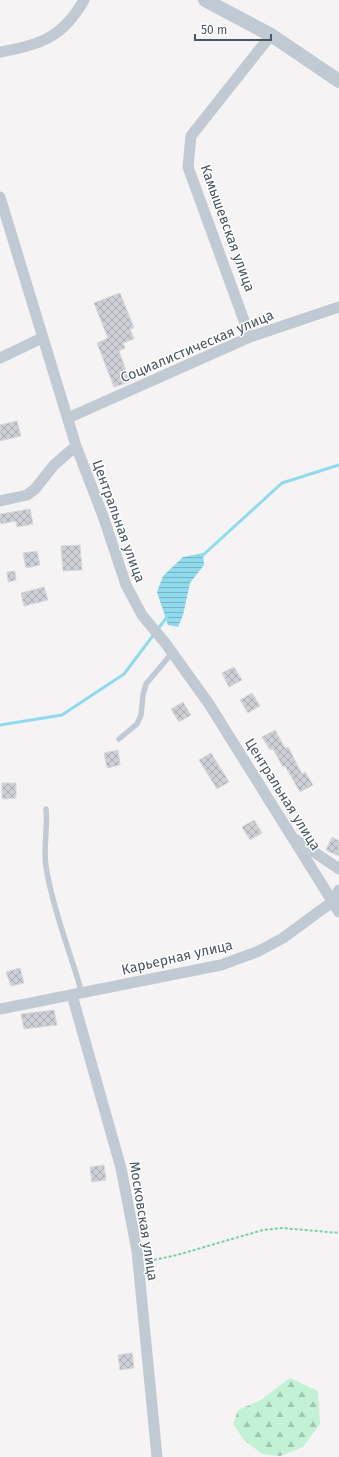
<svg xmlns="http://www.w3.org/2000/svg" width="339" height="1457" font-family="'Fira Sans',sans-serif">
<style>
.forest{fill:url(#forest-firs)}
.water{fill:url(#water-rules)}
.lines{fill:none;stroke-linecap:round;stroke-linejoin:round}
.stream{stroke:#90daee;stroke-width:3}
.building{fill:url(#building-cross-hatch);stroke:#d7d9de}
.path{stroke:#7ad0a6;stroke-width:2;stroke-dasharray:3 2;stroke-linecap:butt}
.service{stroke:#c1cad2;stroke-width:5.5}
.minor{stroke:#c1cad2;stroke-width:11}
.tertiary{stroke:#c1cad2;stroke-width:14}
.labels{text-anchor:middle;stroke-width:3;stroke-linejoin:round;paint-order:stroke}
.street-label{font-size:14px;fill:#4a5661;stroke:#fff}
</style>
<defs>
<pattern id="forest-firs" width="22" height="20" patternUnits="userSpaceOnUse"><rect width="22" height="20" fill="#c3f1d5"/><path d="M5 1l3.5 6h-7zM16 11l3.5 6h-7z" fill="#a0c6b0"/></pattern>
<pattern id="water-rules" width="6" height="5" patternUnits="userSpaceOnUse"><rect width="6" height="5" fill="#90daee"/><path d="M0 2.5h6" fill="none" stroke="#78b4c4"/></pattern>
<pattern id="building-cross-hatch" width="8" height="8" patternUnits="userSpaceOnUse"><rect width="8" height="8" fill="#cdcfd5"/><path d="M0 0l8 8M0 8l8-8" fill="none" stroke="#a8abb0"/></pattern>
</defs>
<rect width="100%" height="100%" fill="#f5f3f3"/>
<path class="forest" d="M290 1378 318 1391 320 1424 303 1447 280 1456 262 1454 244 1440 233 1424 238 1410 261 1400Z"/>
<path class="water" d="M203 553 204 565 190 583 183 615 178 627 168 625 157 592 163 576 183 557Z"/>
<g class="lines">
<path class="stream" d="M202 556 282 483 339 465
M0 725 62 715 124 674 167 617"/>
</g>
<path class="building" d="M120 293 134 328 130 329 134 339 123 343 125 348 119 351 130 382 114 387 97 343 108 338 94 303Z
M17 421 21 436 0 441V425Z
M30 509 33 524 17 527 16 521 0 524V514Z
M80 545 82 570 63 571 61 546Z
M37 551 40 565 26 568 23 553Z
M15 571 16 580 8 582 7 572Z
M44 587 48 600 24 606 21 593Z
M234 667 242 680 229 687 222 673Z
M252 693 260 706 248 713 240 700Z
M183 702 191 715 179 722 171 709Z
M275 730 285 748 288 747 302 774 305 772 313 785 300 792 285 766 283 767 273 749 270 750 262 737Z
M118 750 120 765 107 768 104 753Z
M211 753 229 782 217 789 199 760Z
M2 783H16V798L2 799Z
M254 820 262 833 250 840 242 827Z
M332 837 339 841V856L326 850Z
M20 968 24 983 11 986 6 972Z
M54 1010 57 1025 24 1029 21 1014Z
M104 1165 106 1180 92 1182 90 1167Z
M132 1353 134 1368 120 1370 118 1355Z"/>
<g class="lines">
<path class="path" d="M149 1261 177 1255 263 1230 282 1228 339 1233"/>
<path class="service" d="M119 739 137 724 141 715 143 695 146 684 172 653
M46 809C48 829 43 847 46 867 53 909 70 952 82 993"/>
<path class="minor" d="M0 52C41 45 63 37 84 0
M0 197 76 446 103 516 126 585 142 615 166 644 209 704 339 912
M250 337 188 167 191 136 271 35
M0 358 42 338
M68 418 250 337 339 307
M0 501 27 495 35 489 54 465 76 446
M295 839 339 869
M72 995 121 1168 137 1251 157 1457
M0 1009 221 965 259 951 283 938 332 902 339 890"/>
<path class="tertiary" d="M205 0 271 35 339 81"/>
</g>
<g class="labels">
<g class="street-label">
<text transform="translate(228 228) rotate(70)" y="5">Камышевская улица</text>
<text transform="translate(197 346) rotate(-23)" y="5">Социалистическая улица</text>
<text transform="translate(119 521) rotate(70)" y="5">Центральная улица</text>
<text transform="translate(283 794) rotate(58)" y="5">Центральная улица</text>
<text transform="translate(177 957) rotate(-13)" y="5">Карьерная улица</text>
<text transform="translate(144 1221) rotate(81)" y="5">Московская улица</text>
</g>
</g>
<path d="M195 34v6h76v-6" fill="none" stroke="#4a5661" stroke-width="2"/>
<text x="201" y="34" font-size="12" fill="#4a5661" stroke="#ffffff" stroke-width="3" paint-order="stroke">50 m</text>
</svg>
